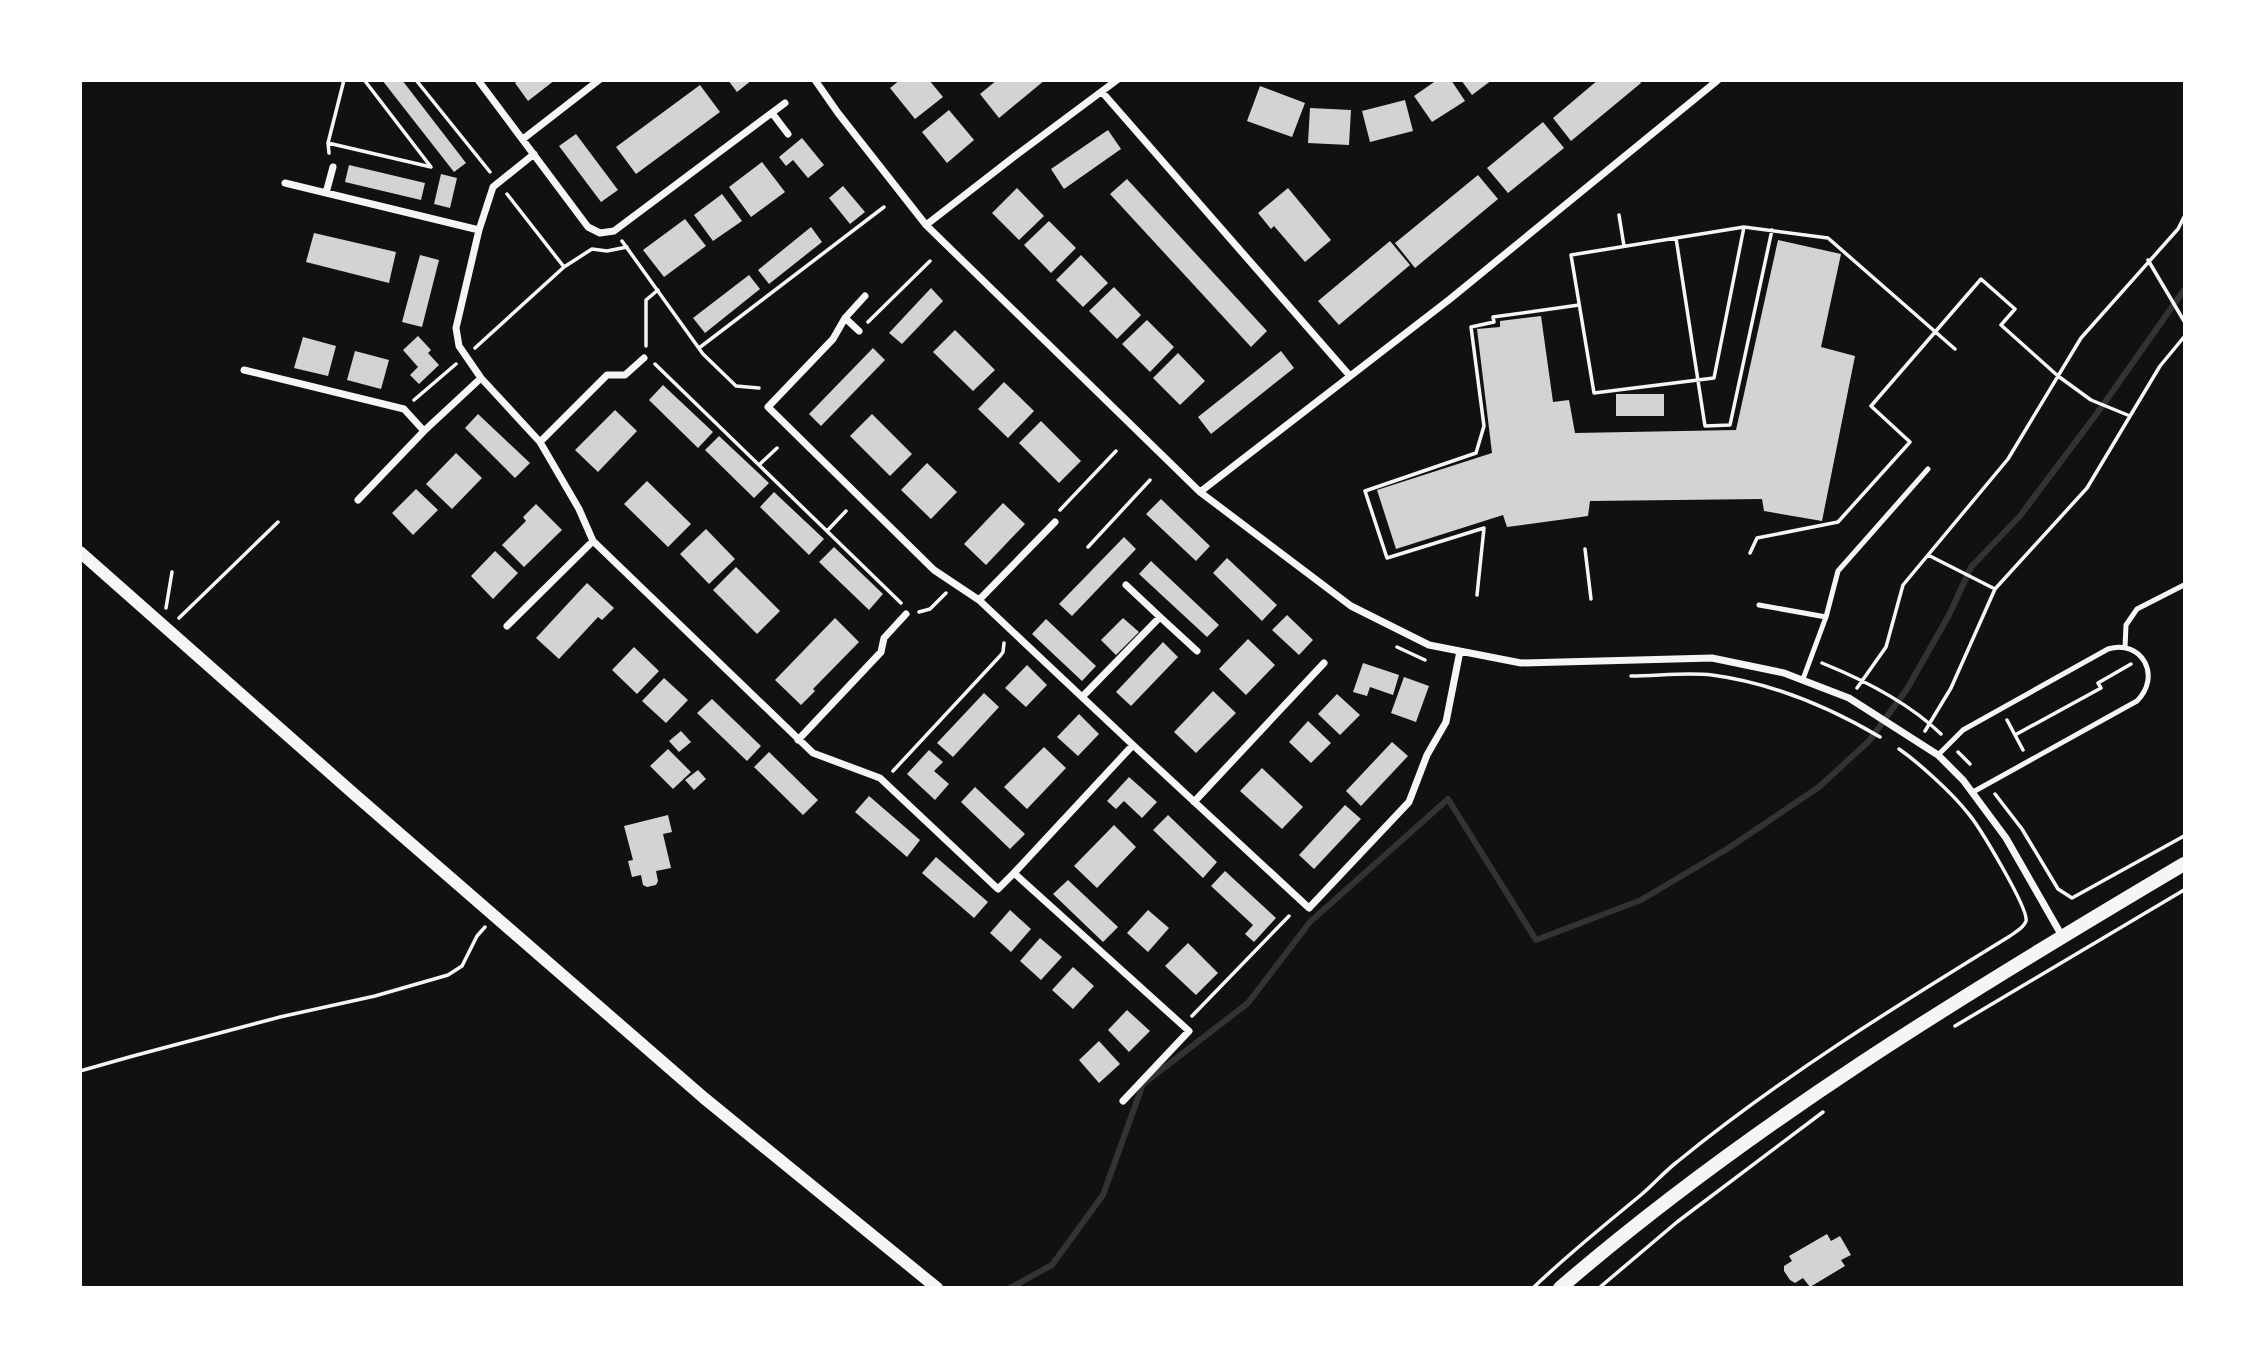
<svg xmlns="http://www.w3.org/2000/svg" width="2265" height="1368" font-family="'Playfair Display',serif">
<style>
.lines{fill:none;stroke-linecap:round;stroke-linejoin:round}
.stream{stroke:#333;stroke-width:6}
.building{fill:#d3d3d3}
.path{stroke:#f5f5f5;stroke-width:3.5}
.service{stroke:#f5f5f5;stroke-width:5}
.minor{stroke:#f5f5f5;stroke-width:7}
.tertiary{stroke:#f5f5f5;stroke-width:12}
.secondary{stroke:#f5f5f5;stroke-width:14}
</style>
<rect width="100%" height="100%" fill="#111"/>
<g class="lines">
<path class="stream" d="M1010 1288 1052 1265 1103 1195 1143 1084 1248 1003 1310 922 1448 799 1536 940 1641 900 1727 849 1819 787 1869 741 1907 689 1949 615 1971 567 2020 516 2098 412 2184 290"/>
</g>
<path class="building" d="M382 80H402L466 163 454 172Z
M519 80H555L528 101 515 83Z
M728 80H752L737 92Z
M900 80H929L943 97 915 119 890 88Z
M997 80H1045L999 118 980 94Z
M1437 80H1451L1465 101 1432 122 1414 96Z
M1461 80H1492L1472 95Z
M1598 80H1639L1641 83 1571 141 1553 118Z
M700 85 720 112 636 174 616 147Z
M1260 86 1305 103 1292 137 1247 121Z
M1405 100 1413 131 1370 142 1362 111Z
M1310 108 1351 110 1349 145 1308 143Z
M949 110 974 140 947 163 922 132Z
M1543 122 1564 148 1508 193 1487 168Z
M1108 130 1121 149 1064 189 1051 169Z
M576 134 618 190 601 202 559 146Z
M802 138 824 165 808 178 793 160 786 166 779 157Z
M762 162 785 192 751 217 729 187Z
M349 165 425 183 421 200 345 182Z
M441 174 457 178 450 208 434 204Z
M1478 175 1498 199 1415 268 1395 243Z
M1127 179 1267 331 1251 347 1110 194Z
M843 186 865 212 850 224 829 198Z
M1017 188 1044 216 1019 240 992 213Z
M1288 188 1331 240 1305 262 1274 226 1271 229 1258 213Z
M722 194 742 221 713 241 694 215Z
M685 219 706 246 664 277 643 250Z
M1049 221 1076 248 1051 273 1024 245Z
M811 227 822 242 769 284 758 270Z
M314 233 396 252 389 283 306 262Z
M1778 240 1841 254 1821 347 1855 356 1822 521 1764 511 1762 499 1590 501 1588 516 1507 527 1503 515 1396 549 1377 490 1492 453 1477 329 1500 327V321L1541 316 1553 402 1569 400 1575 433 1736 430Z
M1390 241 1410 265 1339 325 1318 301Z
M420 255 439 260 422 327 402 322Z
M1081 255 1108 283 1083 307 1056 280Z
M749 275 760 289 705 333 693 318Z
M1114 287 1141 315 1117 339 1089 311Z
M931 288 943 301 902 344 889 333Z
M1147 320 1174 347 1150 372 1122 344Z
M955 330 995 370 973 391 933 352Z
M418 336 431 350 428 353 439 365 419 384 410 375 418 367 403 350Z
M303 337 336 346 328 376 294 368Z
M873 348 885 360 821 426 809 414Z
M355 351 389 360 381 389 347 380Z
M1281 351 1294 368 1211 434 1198 417Z
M1178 353 1205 381 1180 405 1153 378Z
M1004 382 1034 411 1008 438 978 409Z
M663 385 713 432 698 448 649 400Z
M1616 394H1664V416H1616Z
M615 410 637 431 598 472 575 450Z
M478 414 530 463 515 478 465 428Z
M872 414 912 454 890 476 850 436Z
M1041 421 1081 461 1059 483 1019 443Z
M719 436 769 483 754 498 705 450Z
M456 453 482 478 452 509 426 484Z
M927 463 957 492 931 519 901 490Z
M647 481 691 524 668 547 624 504Z
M416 489 438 510 413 535 392 513Z
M774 492 824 539 809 555 760 507Z
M1161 499 1210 546 1196 561 1146 514Z
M1003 503 1025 524 986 565 964 544Z
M536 504 562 530 524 567 502 545 526 521 523 517Z
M706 529 735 559 709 584 680 554Z
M1124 537 1136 549 1072 616 1059 604Z
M834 547 883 594 869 610 819 562Z
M495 551 518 573 493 599 471 576Z
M1227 558 1277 605 1262 621 1213 573Z
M1151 561 1219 625 1207 637 1139 574Z
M736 567 780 611 757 634 713 590Z
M587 583 614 608 602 620 598 617 559 659 536 638Z
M1287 615 1313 640 1299 655 1272 630Z
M835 618 859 642 813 689 815 691 801 705 775 680Z
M1123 618 1139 632 1116 655 1101 640Z
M1046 619 1096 666 1082 681 1032 634Z
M1248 639 1275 665 1246 695 1219 669Z
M1163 642 1178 657 1131 706 1116 692Z
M634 647 659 671 637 694 612 670Z
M1363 663 1399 675 1393 695 1370 687 1367 696 1353 692Z
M1027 665 1047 685 1026 707 1005 688Z
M1404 677 1429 686 1416 722 1391 713Z
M664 678 688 700 666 723 642 701Z
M1213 691 1236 713 1196 753 1174 732Z
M984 693 999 707 953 757 937 743Z
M1337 694 1360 715 1340 735 1318 714Z
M712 699 761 746 747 761 697 713Z
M1079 714 1099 734 1078 756 1057 737Z
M1308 721 1331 743 1311 763 1289 742Z
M681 731 691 742 679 752 669 741Z
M1392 742 1408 756 1361 806 1346 791Z
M1044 747 1066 768 1027 809 1004 787Z
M668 749 691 772 673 789 650 766Z
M929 750 943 762 934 771 949 784 935 800 907 774Z
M769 752 818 800 803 815 754 767Z
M1262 768 1303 807 1282 829 1240 791Z
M698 770 706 779 694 790 685 780Z
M1129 777 1157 802 1142 818 1124 801 1116 809 1107 801Z
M975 787 1025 834 1010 849 961 802Z
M869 796 920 840 907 857 855 812Z
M1345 805 1361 819 1314 869 1299 855Z
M668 815 672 832 663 834 671 868 656 871 658 881 656 885 647 887 643 885 641 875 632 877 628 861 633 860 624 826Z
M1168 815 1217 862 1203 878 1153 830Z
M1114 825 1136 847 1097 888 1074 866Z
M936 857 988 902 974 918 922 873Z
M1225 871 1276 918 1254 942 1245 934 1253 925 1211 886Z
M1068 880 1118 927 1103 942 1053 894Z
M1010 910 1031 929 1011 952 990 933Z
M1148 910 1169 928 1148 952 1127 933Z
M1040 938 1062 957 1041 980 1020 961Z
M1188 943 1218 973 1196 995 1165 966Z
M1073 967 1094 986 1073 1009 1052 990Z
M1127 1010 1150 1031 1129 1052 1108 1030Z
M1099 1041 1120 1064 1099 1083 1079 1060Z
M1827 1234 1831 1241 1840 1236 1851 1255 1841 1260 1845 1266 1810 1287 1803 1278 1795 1283 1790 1280 1784 1271V1266L1792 1261 1789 1256Z"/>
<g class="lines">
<path class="path" d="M416 80 490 172
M328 143 431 167 365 81
M329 153 328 143 344 80
M507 194 564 267 592 249 607 251 627 247
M1619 215 1624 246
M1744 227 1714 378 1594 393 1571 255 1744 227 1828 238 1955 349
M1676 238 1705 426 1730 425 1772 230
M622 241 703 354 736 386 759 388
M2148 260 2184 321
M868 322 930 261
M646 346V300L658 290
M475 348 564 267
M699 348 884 207
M655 364 901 603
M414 400 456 364
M759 465 777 448
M1060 510 1116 451
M827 531 846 511
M1088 547 1150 480
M1585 549 1591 599
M1750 553 1757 538 1838 522 1910 442 1871 406 1981 279 2015 309 2001 325 2058 376 2091 400 2130 416
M1928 555 1995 589
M1477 595 1484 528 1387 558 1365 491 1476 453 1484 426 1471 327 1494 322 1493 317 1579 305
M166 608 172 572
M919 612 930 609 946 593
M179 618 278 522
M1397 647 1425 660
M1822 663C1864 680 1908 702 1941 734
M1631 676C1657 676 1686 672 1712 675 1772 683 1829 707 1880 737
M1857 688 1886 647 1903 585 2008 459 2081 338 2178 229 2184 217
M2007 720 2023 750
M1925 731 1951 688 1995 589 2087 488 2160 366 2184 337
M2015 735 2101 688 2098 683 2131 664
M1958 752 1970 764
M893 771 1000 656 1003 652 1004 643
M1995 794 2022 829 2058 889 2072 898 2184 836
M1192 1016 1289 916
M1955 1026 2184 890
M80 1071 133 1056 280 1017 375 996 448 975 462 966 477 936 485 927
M1533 1288C1568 1254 1605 1225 1642 1194 1654 1184 1664 1172 1677 1162 1781 1077 1896 1006 2010 936 2015 932 2024 928 2026 921 2029 909 1978 824 1967 812 1952 793 1918 762 1899 749
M1599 1288 1677 1222 1823 1112"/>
<path class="service" d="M1759 605 1826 617
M2125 648 2126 625 2137 609 2184 585
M1803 679 1826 617 1838 571 1928 469
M1938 755 1963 730 2108 649C2142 639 2162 676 2137 701L1973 792"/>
<path class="minor" d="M478 80 588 227 600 233 614 231 785 103
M815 80 838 113 926 225 1200 492 1351 606 1429 645 1521 663 1712 658 1784 673 1849 698 1938 755 1963 780 2006 838 2062 936
M1102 92 1350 376
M772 113 788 134
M523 139 599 80
M285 183 479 230 456 328 459 346 481 378 540 442 579 509 593 541 813 753 880 778 998 889 1014 873 1189 1031 1123 1101
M326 193 333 167
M926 225 1015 156 1117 80
M479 230 493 187 534 154
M865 296 845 318 833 339 768 407 934 570 979 600 1133 745 1014 873
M845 318 859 331
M244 370 404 409 424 431
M540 442 607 375H625L644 358
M1200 492 1450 299 1718 80
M358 500 424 431 481 378
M979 600 1055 522
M1160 617 1197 651
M507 626 593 541
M1082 697 1160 617 1126 585
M798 740 881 652 884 638 906 614
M1133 745 1309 908 1409 802 1427 755 1446 722 1460 651
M1194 802 1324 663"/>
<path class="tertiary" d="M80 552 354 794 704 1098 937 1288"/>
<path class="secondary" d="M1560 1288C1751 1123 1968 992 2184 864"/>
</g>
<rect width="2265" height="1368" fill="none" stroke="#ffffff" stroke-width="164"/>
</svg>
